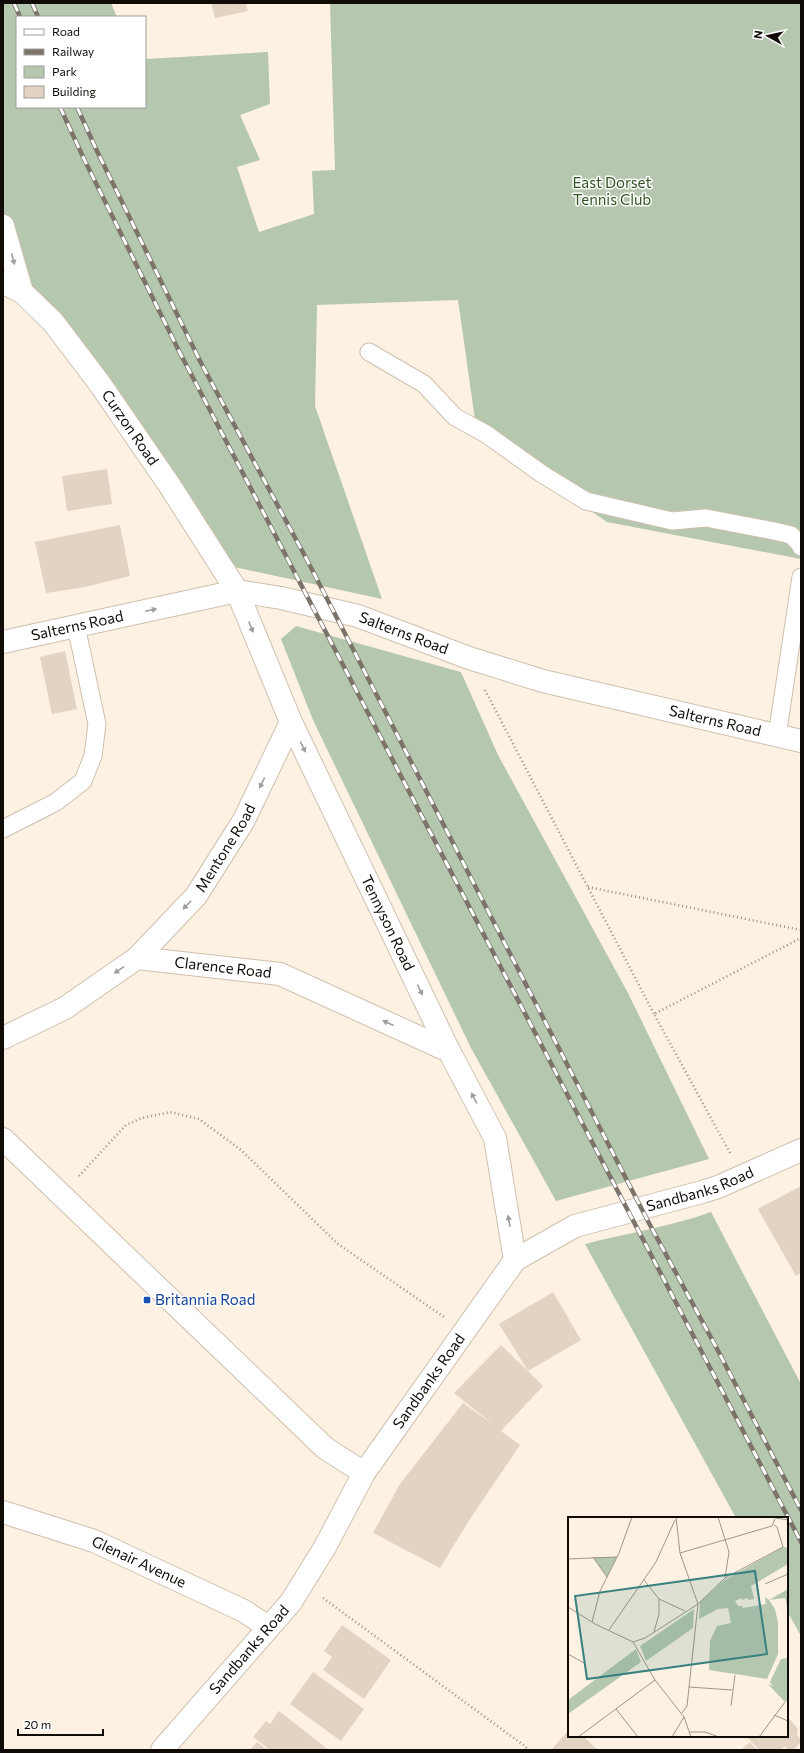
<svg xmlns="http://www.w3.org/2000/svg" width="804" height="1753" font-family="Commissioner,sans-serif">
<style>
.green{fill:#b5c7af}
.building{fill:#e2d3c2}
.lines{fill:none;stroke-linecap:round;stroke-linejoin:round}
.service-casing{stroke:#cfc0af;stroke-width:19}
.minor-casing{stroke:#cfc0af;stroke-width:24}
.secondary-casing{stroke:#cfc0af;stroke-width:24}
.path{stroke:#978e84;stroke-width:2.5;stroke-dasharray:1 3;stroke-linecap:butt}
.service{stroke:#fff;stroke-width:17}
.minor{stroke:#fff;stroke-width:22}
.secondary{stroke:#fff;stroke-width:22}
.rail-casing{stroke:#7c746b;stroke-width:4.5}
.rail{stroke:#fff;stroke-width:3;stroke-dasharray:9;stroke-linecap:butt}
.oneway{fill:#9f9d9b}
.transit-dot{fill:#1a4fb4;stroke:#fff;stroke-width:1.5}
.labels{text-anchor:middle;stroke-width:3;stroke-linejoin:round;paint-order:stroke}
.park-label{font-size:15px;fill:#2e551f;stroke:#fff}
.street-label{font-size:15px;fill:#100b06;stroke:#fff}
.transit-label{font-size:15px;fill:#164399;stroke:#fff;text-anchor:start}
.inset-road{fill:none;stroke:#9e958b;stroke-width:1}
.view{fill:#39817f;fill-opacity:0.15;stroke:#39817f;stroke-width:2}
.inset-edge{fill:none;stroke:#100b06;stroke-width:2}
</style>
<rect width="100%" height="100%" fill="#fdf1e3"/>
<path class="green" d="M3 3H111L117 17H17V107H145V59L268 52 270 104 240 115 260 160 237 167 259 232 314 214 312 171 335 170 330 3H801V559L607 522 477 434 458 300 317 305 315 406 382 599 220 564 22 292 3 226Z
M296 626 461 672 498 755 628 993 709 1159 556 1201 471 1048 313 720 281 639Z
M711 1212 801 1384V1636L787 1611V1518H736L585 1244C627 1233 670 1227 711 1212Z"/>
<path class="building" d="M211 3H246L248 11 215 18Z
M107 469 112 504 67 511 62 476Z
M120 525 130 576 85 587 46 593 35 542Z
M65 651 77 709 52 714 40 657Z
M801 1186V1273L796 1276 758 1209Z
M553 1292 581 1340 528 1371 543 1386 501 1431 520 1445 468 1522 440 1568 373 1533 400 1484 463 1403 495 1426 454 1393 501 1345 528 1371 499 1324Z
M342 1625 391 1660 364 1699 323 1670 332 1657 324 1651Z
M313 1672 364 1709 341 1741 290 1704Z
M279 1711 329 1750H270L253 1737 266 1721 270 1724Z
M787 1716 798 1729 797 1735 801 1740V1742L793 1750H788L785 1746 780 1750H759L746 1736H787Z
M569 1730V1736H583L598 1750H551Z
M257 1742 267 1750H250Z
M750 1742 757 1750H741Z"/>
<g class="lines">
<g class="service-casing">
<path id="service" d="M369 352 424 384 455 417 486 434 542 474 586 501 672 521 706 518 774 531 791 535 799 543 801 547
M777 736 801 577
M3 829 56 802 83 781 93 756 97 724 76 626"/>
</g>
<g class="minor-casing">
<g id="minor">
<path d="M3 226 22 292"/>
<path id="s1" d="M3 283 22 292 53 322 100 384 170 486 237 591 291 722 449 1051 495 1138 515 1260"/>
<path id="s2" d="M3 642 237 591 281 598 358 616 469 658 543 681 801 741"/>
<path id="s3" d="M137 958 196 896 244 820 291 722"/>
<path id="s4" d="M3 1038 65 1008 137 958 280 974 449 1051"/>
<path d="M3 1139 325 1448 364 1473"/>
<path id="s5" d="M3 1512 94 1541 244 1611 268 1627"/>
</g>
</g>
<g class="secondary-casing">
<g id="secondary">
<path id="s6" d="M162 1750 291 1602 325 1547 364 1473 515 1260 575 1226 702 1192 718 1187 801 1150"/>
</g>
</g>
<path class="path" d="M485 690 654 1014
M588 887 801 930
M730 1153 654 1014 801 938
M79 1176 126 1125 142 1118 170 1112 199 1119 241 1150 338 1244 444 1317
M323 1598 526 1747 527 1750"/>
<use href="#service" class="service"/>
<use href="#minor" class="minor"/>
<use href="#secondary" class="secondary"/>
<g class="rail-casing">
<path id="rail" d="M14 3 20 17
M32 3 38 17
M60 107 84 159 179 351 801 1542
M77 107 97 151 201 363 306 558 650 1225 715 1345 801 1510"/>
</g>
<use href="#rail" class="rail"/>
</g>
<defs><path id="oneway-solid" d="M-6-.8H1V-3.2L6.5 0L1 3.2V.8H-6Z"/></defs>
<g class="oneway">
<use href="#oneway-solid" transform="translate(13 259) rotate(75)"/>
<use href="#oneway-solid" transform="translate(151 610) rotate(-12)"/>
<use href="#oneway-solid" transform="translate(251 627) rotate(68)"/>
<use href="#oneway-solid" transform="translate(303 747) rotate(64)"/>
<use href="#oneway-solid" transform="translate(262 783) rotate(116)"/>
<use href="#oneway-solid" transform="translate(187 905) rotate(134)"/>
<use href="#oneway-solid" transform="translate(119 970) rotate(145)"/>
<use href="#oneway-solid" transform="translate(420 990) rotate(64)"/>
<use href="#oneway-solid" transform="translate(388 1023) rotate(-156)"/>
<use href="#oneway-solid" transform="translate(474 1098) rotate(-118)"/>
<use href="#oneway-solid" transform="translate(509 1221) rotate(-100)"/>
</g>
<rect class="transit-dot" x="143" y="1296" width="8" height="8" rx="2"/>
<g class="labels">
<g class="park-label">
<text x="612" y="188">East Dorset<tspan x="612" dy="17">Tennis Club</tspan></text>
</g>
<g class="street-label">
<text dy="5" stroke="none"><textPath href="#s1" startOffset="195">Curzon Road</textPath></text>
<text dy="5" stroke="none"><textPath href="#s2" startOffset="76">Salterns Road</textPath></text>
<text dy="5" stroke="none"><textPath href="#s2" startOffset="412">Salterns Road</textPath></text>
<text dy="5" stroke="none"><textPath href="#s2" startOffset="736">Salterns Road</textPath></text>
<text dy="5" stroke="none"><textPath href="#s3" startOffset="142">Mentone Road</textPath></text>
<text dy="5" stroke="none"><textPath href="#s1" startOffset="755">Tennyson Road</textPath></text>
<text dy="5" stroke="none"><textPath href="#s4" startOffset="243">Clarence Road</textPath></text>
<text dy="5" stroke="none"><textPath href="#s6" startOffset="805">Sandbanks Road</textPath></text>
<text dy="5" stroke="none"><textPath href="#s6" startOffset="457">Sandbanks Road</textPath></text>
<text dy="5" stroke="none"><textPath href="#s5" startOffset="145">Glenair Avenue</textPath></text>
<text dy="5" stroke="none"><textPath href="#s6" startOffset="133">Sandbanks Road</textPath></text>
</g>
<g class="transit-label">
<text x="155" y="1305">Britannia Road</text>
</g>
</g>
<g transform="translate(568 1517)">
<rect width="220" height="220" fill="#fdf1e3"/>
<path d="M215 30 220 31V47L183 69 186 82 180 83 179 81 174 83 173 81 167 84 170 89H174L175 91 198 87 197 80 201 83 220 72V93L217 81 201 83 207 92 210 106V137L199 162 141 153 142 124 149 109 163 106 160 91 150 92 131 102 132 85 155 64ZM25 40H49L39 60ZM126 92 125 111 78 144 72 129ZM68 132 73 145 0 197V183ZM220 141V184L217 185 200 167 205 169 202 165 213 142Z" fill="#b5c7af"/>
<path class="inset-road" d="M108 0 112 36 130 87 119 189 114 196M122 0H142M202 0 220 3M112 36 204 9 207 2M25 40 39 60M0 42 49 40M157 61 215 30 209 10 206 8M76 63 91 82V97L86 115M197 67 220 57M91 82 117 94M0 90 27 107 65 125 87 163 116 200 123 220M24 105 32 74 51 36 64 0M41 113 88 45 107 3M65 125 77 121 130 87 157 61 161 35 150 0M0 137 16 146M121 170 164 173M163 189 167 158M48 192 70 220M206 198 220 204M122 215H137L151 220M10 220 87 163M104 220 116 200M191 220 217 185"/>
<path class="view" d="M187 54 199 137 19 162 7 79Z"/>
<rect width="220" height="220" class="inset-edge"/>
</g>
<rect width="804" height="1753" fill="none" stroke="#100b06" stroke-width="8"/>
<rect x="16" y="16" width="130" height="92" fill="#ffffff" stroke="#9f9d9b"/>
<rect x="24" y="29" width="20" height="6" fill="#ffffff" stroke="#9f9d9b"/>
<text x="52" y="36" font-size="12" fill="#100b06">Road</text>
<rect x="24" y="49" width="20" height="6" fill="#7c746b" stroke="#9f9d9b"/>
<text x="52" y="56" font-size="12" fill="#100b06">Railway</text>
<rect x="24" y="66" width="20" height="12" fill="#b5c7af" stroke="#9f9d9b"/>
<text x="52" y="76" font-size="12" fill="#100b06">Park</text>
<rect x="24" y="86" width="20" height="12" fill="#e2d3c2" stroke="#9f9d9b"/>
<text x="52" y="96" font-size="12" fill="#100b06">Building</text>
<g transform="translate(768 36) rotate(278)" stroke="#ffffff" stroke-width="3" paint-order="stroke">
<path d="M0-3L7 15L0 10L-7 15Z" fill="#100b06"/>
<text y="-6" font-size="11" font-weight="bold" text-anchor="middle" fill="#100b06">N</text>
</g>
<path d="M18 1729v6h85v-6" fill="none" stroke="#100b06" stroke-width="2"/>
<text x="24" y="1729" font-size="12" fill="#100b06" stroke="#ffffff" stroke-width="3" paint-order="stroke">20 m</text>
</svg>
